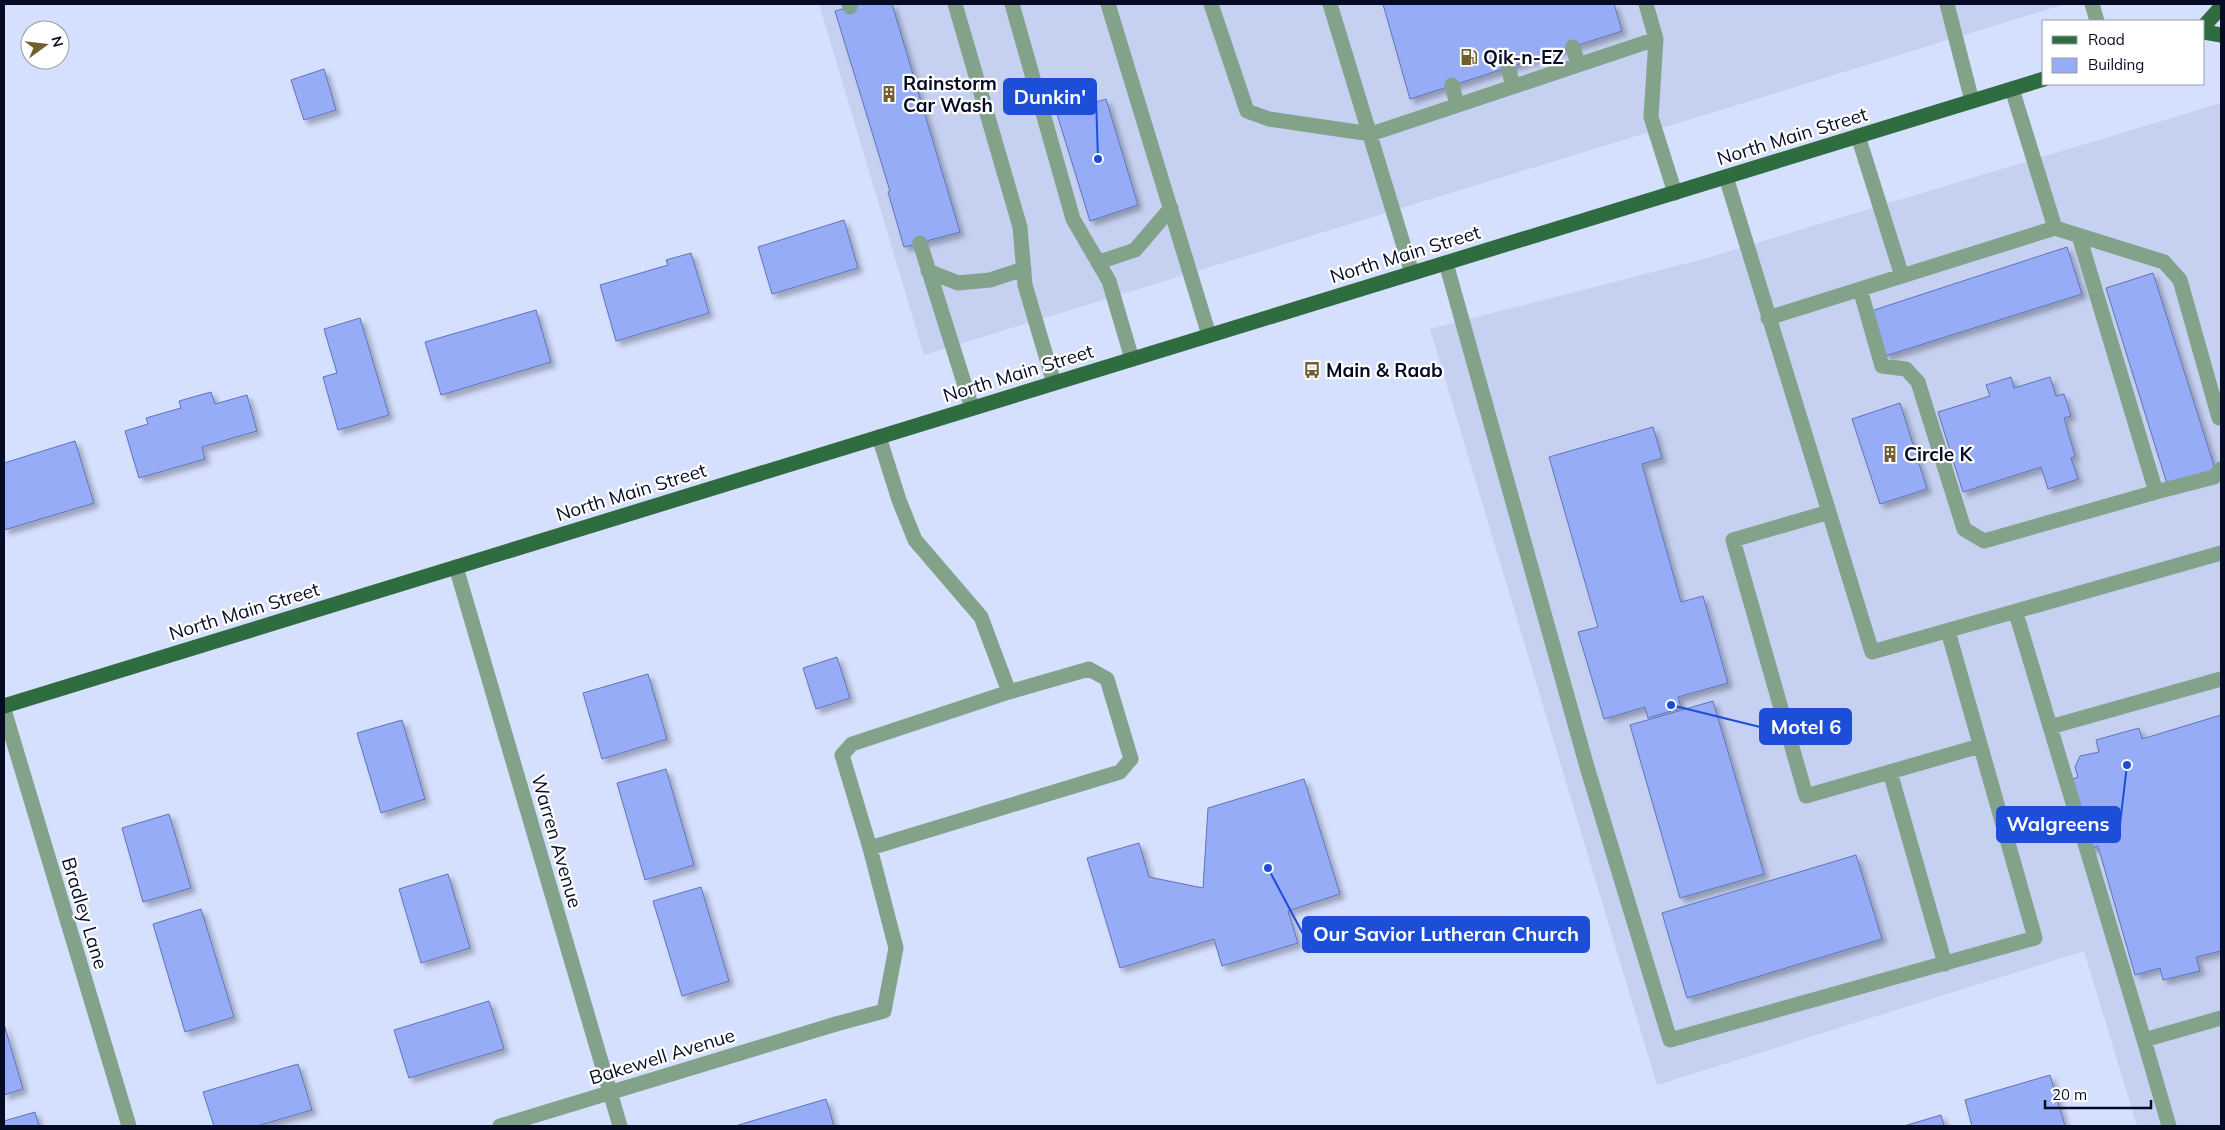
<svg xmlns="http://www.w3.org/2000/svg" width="2225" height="1130" font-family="Mulish,sans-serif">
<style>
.built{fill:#c6d1f2}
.building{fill:#96acf6;stroke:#6073b8;filter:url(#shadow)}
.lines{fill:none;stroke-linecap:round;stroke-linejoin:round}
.service{stroke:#82a289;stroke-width:15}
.minor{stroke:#82a289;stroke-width:15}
.primary{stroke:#2f6d41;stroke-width:15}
.labels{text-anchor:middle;stroke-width:4.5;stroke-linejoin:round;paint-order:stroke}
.poi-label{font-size:19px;font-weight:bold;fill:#060b25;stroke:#fff;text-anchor:start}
.street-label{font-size:19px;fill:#060b25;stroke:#fff}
.leader{fill:none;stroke:#1d4ed8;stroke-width:2}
.callout-dot{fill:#1d4ed8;stroke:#fff;stroke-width:2}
.callout{fill:#1d4ed8;stroke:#1d4ed8;stroke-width:2}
.callout-label{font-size:20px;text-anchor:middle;font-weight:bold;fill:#fff}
</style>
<defs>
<filter id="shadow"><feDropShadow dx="4.5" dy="4.5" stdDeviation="2.5" flood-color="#0004"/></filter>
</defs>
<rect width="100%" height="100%" fill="#d5dffe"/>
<path class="built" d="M819 4H2065L924 355Z
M2221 103V1126H2137L2084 951 1657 1085 1430 329 1700 260Z"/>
<path class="building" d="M861 4H892L960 232 904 247 888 192 890 191 835 11Z
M1383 4H1614L1622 31 1410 99Z
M324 69 336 110 304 120 291 80Z
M1106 99 1138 205 1090 221 1057 114Z
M844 220 858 268 772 294 758 247Z
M2067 247 2082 294 1885 356 1871 311Z
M691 253 709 313 616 341 600 285 668 265 666 260Z
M2153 273 2216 472 2168 487 2106 288Z
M536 310 551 362 441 395 425 342Z
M360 318 389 415 338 430 323 377 337 373 324 329Z
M2011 377 2014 388 2050 377 2056 396 2064 394 2071 416 2064 418 2075 456 2071 458 2078 479 2048 489 2041 467 1963 492 1938 412 1990 396 1986 385Z
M211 392 215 404 247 395 257 431 202 447 205 459 139 478 125 431 148 424 146 418 181 408 179 401Z
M1900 403 1927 489 1880 504 1852 419Z
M1653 427 1662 458 1642 464 1681 602 1703 596 1728 683 1678 697 1681 708 1648 718 1645 707 1604 719 1578 632 1598 627 1549 457Z
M75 441 94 503 4 530V463Z
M837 657 850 698 816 709 803 668Z
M648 674 667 739 602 759 583 693Z
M1713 701 1764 874 1680 898 1630 725Z
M2221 715V951L2196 957 2200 971 2163 980 2160 968 2135 975 2098 846 2090 849 2070 780 2078 777 2075 767 2080 756 2099 752 2096 740 2139 728 2142 739Z
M402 720 425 799 381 813 357 733Z
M666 769 694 865 645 880 617 783Z
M1304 779 1340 894 1288 911 1298 943 1222 966 1214 939 1120 968 1087 858 1139 843 1149 877 1203 888 1208 808Z
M169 814 191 888 143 902 122 828Z
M1856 855 1882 939 1687 998 1662 913Z
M448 874 470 948 421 963 399 889Z
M701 887 729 981 682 996 653 901Z
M201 909 234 1017 185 1032 153 924Z
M489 1001 504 1049 409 1078 394 1030Z
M4 1024 23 1089 4 1095Z
M298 1064 312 1110 257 1126H214L203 1092Z
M2050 1075 2065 1126H1972L1965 1100Z
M826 1099 834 1126H735Z
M35 1112 39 1126H4V1121Z
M1941 1115 1944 1126H1904Z"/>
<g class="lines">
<path class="service" d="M849 4 850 7
M955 4 1020 227 1025 285 1054 383
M1012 4 1073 219 1109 281 1132 359
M1108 4 1209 335
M1211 4 1247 111 1269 119 1371 134 1656 39
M1330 4 1412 273
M1646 4 1656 39 1651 117 1675 193
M1947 4 1972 101
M2092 4 2097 21
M1573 47 1578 65
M1508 67 1513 86
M1452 85 1457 105
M2012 89 2055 228
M1858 136 1902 276
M1726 177 1872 652 2221 553
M920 243 972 408
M1099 262 1135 250 1171 208
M1446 263 1587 767 1670 1040 2035 938 1948 631
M928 271 958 283 990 280 1024 269
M1860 289 1882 366 1906 369 1918 382 1964 529 1984 541 2156 492 2079 236
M1768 318 2055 228 2164 262 2180 280 2219 418 2221 417
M2156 492 2214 477 2221 469
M1829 512 1733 540 1806 796 1980 746
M2016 613 2144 1040
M2050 727 2221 679
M1890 772 1945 964
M870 848 842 755 852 744 1009 692
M836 1024 884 1011 896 948 870 848 1120 772 1131 759 1107 679 1089 669 1009 692 981 617 915 540 899 500 879 437
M2169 1126 2144 1040 2221 1018"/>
<path class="minor" d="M456 567 620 1126
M4 710 129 1126
M500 1126 836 1024"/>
<path class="primary" d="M2204 26 2221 7
M2204 32 2221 35
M4 706 2044 79"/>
</g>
<defs>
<g id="fuel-bare" transform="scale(1.35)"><path d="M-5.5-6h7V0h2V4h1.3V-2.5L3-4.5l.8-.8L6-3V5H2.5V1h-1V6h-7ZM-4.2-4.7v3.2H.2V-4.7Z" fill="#71602e" stroke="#fff" stroke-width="2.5" paint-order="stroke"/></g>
<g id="building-bare" transform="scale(1.35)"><path d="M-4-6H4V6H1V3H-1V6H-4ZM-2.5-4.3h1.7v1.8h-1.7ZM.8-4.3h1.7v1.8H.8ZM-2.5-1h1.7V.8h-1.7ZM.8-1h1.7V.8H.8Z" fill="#71602e" stroke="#fff" stroke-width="2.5" paint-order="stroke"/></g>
<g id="bus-bare" transform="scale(1.35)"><path d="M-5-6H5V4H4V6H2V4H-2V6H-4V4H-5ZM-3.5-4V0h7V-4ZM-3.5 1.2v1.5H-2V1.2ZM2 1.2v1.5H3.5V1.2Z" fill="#71602e" stroke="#fff" stroke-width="2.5" paint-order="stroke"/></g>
</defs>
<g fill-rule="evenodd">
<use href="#fuel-bare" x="1469" y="57"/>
<use href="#building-bare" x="889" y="94"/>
<use href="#bus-bare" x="1312" y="370"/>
<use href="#building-bare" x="1890" y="454"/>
</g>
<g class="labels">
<g class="poi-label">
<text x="1483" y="64">Qik-n-EZ</text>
<text x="903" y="90">Rainstorm<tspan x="903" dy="22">Car Wash</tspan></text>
<text x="1326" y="377">Main &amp; Raab</text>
<text x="1904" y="461">Circle K</text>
</g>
<g class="street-label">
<text transform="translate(1792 136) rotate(-17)" y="7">North Main Street</text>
<text transform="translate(1405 254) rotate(-17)" y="7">North Main Street</text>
<text transform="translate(1018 373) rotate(-17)" y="7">North Main Street</text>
<text transform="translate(631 492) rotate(-17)" y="7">North Main Street</text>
<text transform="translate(244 611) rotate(-17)" y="7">North Main Street</text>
<text transform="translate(557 841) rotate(74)" y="7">Warren Avenue</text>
<text transform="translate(85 913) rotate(73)" y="7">Bradley Lane</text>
<text transform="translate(662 1056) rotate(-17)" y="7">Bakewell Avenue</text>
</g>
</g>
<path class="leader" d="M1098 159L1096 97M1671 705L1760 727M2127 765L2120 824M1268 868L1303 934"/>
<g class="callout-dot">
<circle cx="1098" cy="159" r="5"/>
<circle cx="1671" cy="705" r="5"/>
<circle cx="2127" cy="765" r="5"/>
<circle cx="1268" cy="868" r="5"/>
</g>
<g class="callout">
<rect x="1004" y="79" width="92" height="35" rx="5"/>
<rect x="1760" y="709" width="91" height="35" rx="5"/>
<rect x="1997" y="807" width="123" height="35" rx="5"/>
<rect x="1303" y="917" width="286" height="35" rx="5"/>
</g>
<g class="callout-label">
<text x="1050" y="104">Dunkin'</text>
<text x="1806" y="734">Motel 6</text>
<text x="2058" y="831">Walgreens</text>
<text x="1446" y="941">Our Savior Lutheran Church</text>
</g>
<rect width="2225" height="1130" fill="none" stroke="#060b25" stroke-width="10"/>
<rect x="2042" y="20" width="162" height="65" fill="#ffffff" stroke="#9b9da8"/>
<rect x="2052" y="36" width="25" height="8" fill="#2f6d41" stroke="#9b9da8"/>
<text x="2088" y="45" font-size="15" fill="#060b25">Road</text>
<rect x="2052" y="58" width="25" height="15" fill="#96acf6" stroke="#9b9da8"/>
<text x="2088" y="70" font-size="15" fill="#060b25">Building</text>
<g transform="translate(45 45) rotate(75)"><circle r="24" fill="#ffffff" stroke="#9b9da8"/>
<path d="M0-4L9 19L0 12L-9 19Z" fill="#71602e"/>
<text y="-8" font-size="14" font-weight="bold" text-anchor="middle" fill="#060b25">N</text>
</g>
<path d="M2045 1100v8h106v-8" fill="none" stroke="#060b25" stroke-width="2.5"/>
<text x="2052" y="1100" font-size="15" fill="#060b25" stroke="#ffffff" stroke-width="4" paint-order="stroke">20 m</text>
</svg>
